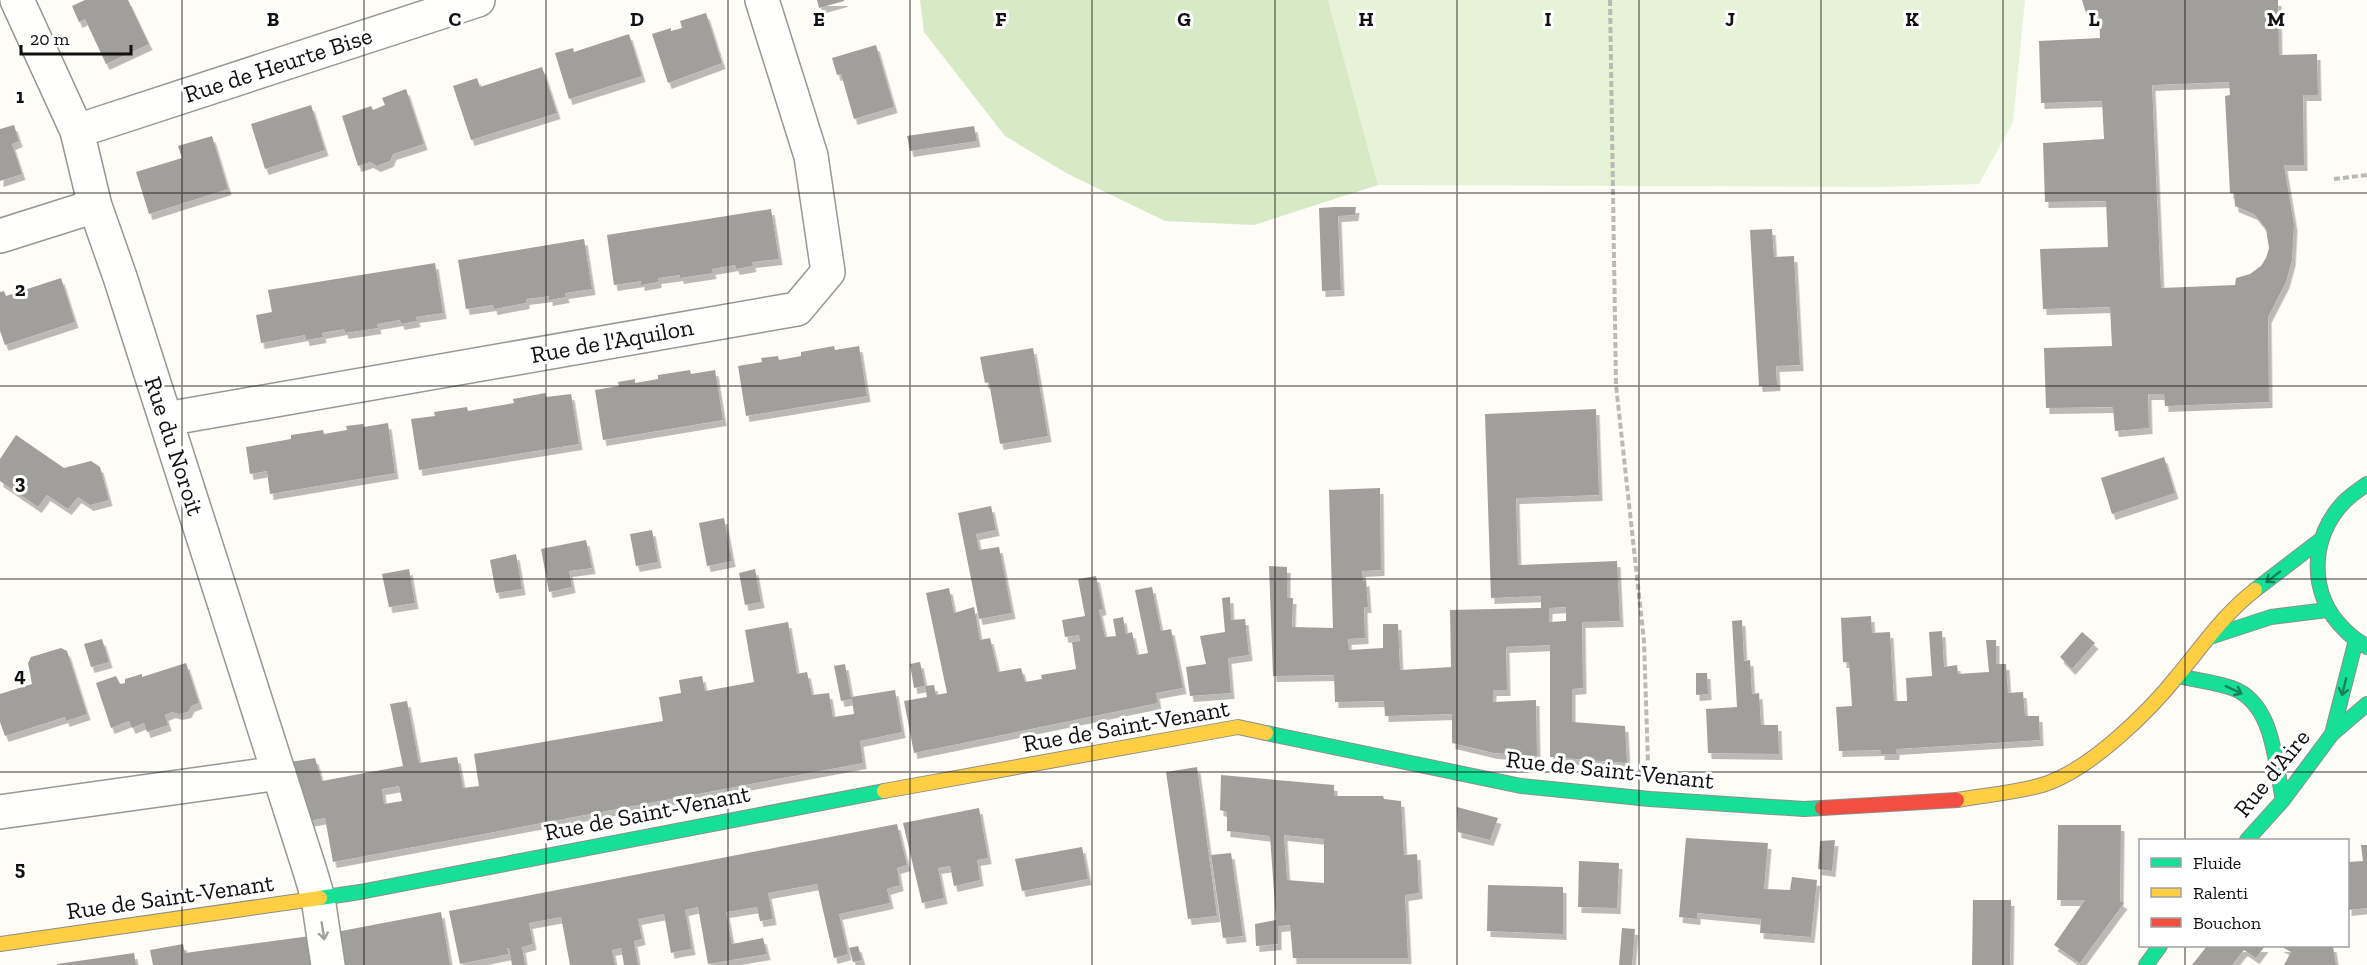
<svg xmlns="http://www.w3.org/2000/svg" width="2367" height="965" font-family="'Zilla Slab',serif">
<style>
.green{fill:#e7f3d7}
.forest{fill:#d8eac5}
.building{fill:#a19f9c;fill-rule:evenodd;filter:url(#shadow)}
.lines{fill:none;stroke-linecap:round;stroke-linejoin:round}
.street-casing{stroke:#979795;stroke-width:36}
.fast-casing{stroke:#8e8d8b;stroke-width:16}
.slow-casing{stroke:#8e8d8b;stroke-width:16}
.jam-casing{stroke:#8e8d8b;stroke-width:16}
.path{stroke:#b9b9b8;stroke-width:4;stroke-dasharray:6 3;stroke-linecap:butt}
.street{stroke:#fffffe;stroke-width:33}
.fast{stroke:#16e098;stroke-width:14}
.slow{stroke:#ffcf43;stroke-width:14}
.jam{stroke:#f24e42;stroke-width:14}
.oneway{stroke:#14835b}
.oneway2{stroke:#a0a09f}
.grid{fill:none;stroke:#111;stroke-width:1.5;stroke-opacity:0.55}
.labels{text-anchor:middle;stroke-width:6;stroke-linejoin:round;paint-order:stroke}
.street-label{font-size:24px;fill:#111;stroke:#fff}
.grid-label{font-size:20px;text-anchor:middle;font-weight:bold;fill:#111;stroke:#fff;stroke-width:6;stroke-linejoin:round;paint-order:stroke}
</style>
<defs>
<filter id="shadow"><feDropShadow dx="3.5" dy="6" stdDeviation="0" flood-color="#0004"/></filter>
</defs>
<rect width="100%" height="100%" fill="#fdfcf7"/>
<path class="green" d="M1328 0H2025L2013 122 1979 184 1878 187 1378 185Z"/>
<path class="forest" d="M920 0H1328L1378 185 1254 225 1165 221 1068 174 1005 136 924 32Z"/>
<path class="building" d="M85 0H128L149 44 106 64 85 19 79 22 72 6Z
M817 0H844V1L819 8Z
M2082 0H2278L2279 55 2317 54 2318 95H2303L2304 165H2284L2294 225 2292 260 2286 282 2268 317 2269 402 2165 406 2164 394H2148L2149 428 2115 431 2113 407 2046 408 2044 348 2112 346 2110 307 2043 309 2040 249 2108 247 2106 201 2045 202 2043 143 2104 139 2102 101 2041 103 2039 41 2100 38 2099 16 2088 19ZM2229 82 2230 95 2225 96 2230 193H2234L2235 206 2254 214 2266 229 2269 248 2266 258 2261 266 2250 274 2236 278 2235 285 2161 288 2152 85Z
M706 13 722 63 668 83 652 34 671 28V31L682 28 680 21Z
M629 34 642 76 569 99 555 53 573 48 574 52Z
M876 45 894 107 854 119 841 74 837 75 832 58Z
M542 67 557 113 471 140 453 86 477 78 480 87Z
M406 89 424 144 393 154 390 161 377 166 370 162 358 166 342 116 371 106 373 110 385 105 382 98Z
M311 105 325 150 265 169 251 124Z
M14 125 19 141 12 144 22 174 0 181V129Z
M974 126 977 141 910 151 907 136Z
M212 136 228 189 149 214 136 172 182 158 178 146Z
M1335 207H1356L1355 215 1338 216 1341 290 1322 291 1319 208Z
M771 209 779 259 752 262 753 266 736 269 735 265 712 269 713 273 680 278V275L658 278V282L641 285V281L614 285 607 235Z
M1772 229 1774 257 1794 256 1800 365 1776 366 1777 385 1759 386 1750 230Z
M584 239 592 289 565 293 566 297 549 300V296L526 299V303L494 309 493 305 466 309 458 260Z
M435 263 443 313 416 317 417 321 401 324 400 320 377 324 378 328 345 333 344 329 322 333 323 337 306 340 305 335 261 343 256 315 272 312 268 290Z
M61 278 75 322 5 345 0 331V292L4 291 6 296Z
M834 346 835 350 859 346 867 396 746 416 738 366 762 362 761 358 778 356 779 360 801 356V352Z
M1033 348 1048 436 1000 444 989 382 985 383 980 357Z
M690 370 691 374 715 370 723 420 603 440 595 390 619 386 618 382 635 379V383L658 379V375Z
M545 393 546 397 571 394 579 444 419 470 411 419 435 416 434 412 467 407 468 411 514 403 513 399Z
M1596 409 1599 495 1516 498 1518 565 1617 561 1620 621 1582 622 1583 688 1572 689V722L1625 726 1627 763 1550 757V645L1506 647 1507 690H1493V702L1536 700 1537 756 1494 753 1452 743V714L1385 716 1384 701 1335 702 1334 675 1273 676 1269 566 1287 567V598H1293L1292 627 1333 628 1329 490 1380 488 1381 570 1362 571 1363 581 1366 580 1368 607H1364L1365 638 1348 639 1349 650 1383 648V624H1398L1400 670 1451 667 1450 610 1541 608V596L1491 598 1485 414ZM1566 607V621L1549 622V608Z
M388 423 395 473 270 494 267 471 250 474 246 447 291 439V435L323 430 324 434 347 430 346 426 363 424 364 427Z
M16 435 64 468 91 461 100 467 109 500 90 505 78 497 68 509 47 495 38 507 0 481V459Z
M2164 457 2175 493 2112 514 2101 478Z
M991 506 996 530 976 534 979 550 999 547 1012 613 979 619 958 513Z
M724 518 732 561 707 566 699 523Z
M652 530 658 562 636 566 630 534Z
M586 540 592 568 569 571 572 587 549 592 541 549Z
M516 554 522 589 496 593 490 560Z
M409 569 415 603 389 607 382 574Z
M755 569 761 602 745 605 739 573Z
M1096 576 1103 609 1099 610 1105 637 1116 636 1113 619 1123 617 1126 634 1132 632 1137 655 1148 653 1135 590 1152 587 1161 631 1171 629 1183 688 1156 693 1158 703 914 753 904 701 927 697 925 686 934 685 936 695 947 693 926 593 949 588 954 613 974 607 980 640 990 638 998 672 1021 668 1025 682 1042 679 1041 675 1076 669 1072 642 1080 641 1079 635 1065 637 1062 620 1085 616 1078 579Z
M1230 597 1231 620 1245 619 1249 655 1228 658 1231 693 1190 696 1186 667 1206 664 1200 636 1225 632 1222 598Z
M1871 616 1872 633 1890 632 1894 701H1907L1906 678 1932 676 1929 632 1942 631 1944 667 1957 665 1958 674 1989 672 1986 640H1996V664H2006L2008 693 2023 692 2025 716H2039L2040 740 1896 749V754H1881V750L1839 751 1836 707 1852 706 1849 662H1843L1841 618Z
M1742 620 1744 661 1750 660 1752 694 1759 693 1761 725H1778L1779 754 1708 753 1706 709 1737 707 1732 621Z
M788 622 797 674 807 672 812 695 829 693 833 717 854 714 852 699 841 701 834 666 845 664 851 697 895 690 902 732 860 741 863 763 333 862 325 818 309 821 290 762 315 758 322 781 403 766 390 704 407 701 419 763 457 757 463 788 479 786 474 754 663 721 659 697 681 693 679 680 702 676 705 691 754 682 745 630ZM399 786 402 801 384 804 382 789Z
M2082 632 2095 643 2072 669 2060 657Z
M102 639 109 662 91 667 84 644Z
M61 648 67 651 87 714 66 721 65 717 5 736 0 722V694L32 684 28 663 31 657Z
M920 662 925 686 914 688 910 664Z
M186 663 199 703 191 706 188 712 179 714 172 712 165 715 168 725 147 732 144 723 132 728 129 721 111 728 96 683 116 676 120 684 125 683V679L142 674V677Z
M1696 673H1707L1708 694 1696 695Z
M1197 767 1217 916 1188 919 1166 772Z
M1221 775 1334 785V796H1383L1384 799 1401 801 1404 855 1417 854 1419 893 1405 895 1408 958H1293L1290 925 1278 926V944L1256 946 1255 924 1276 920 1270 836 1227 831V812L1220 810ZM1284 835 1324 839V883L1287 880Z
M1457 807 1498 818 1490 840 1458 832Z
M979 808 988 858 977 860 980 880 954 886 950 866 938 868 944 898 922 903 903 823Z
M897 824 907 865 897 868 900 885 887 889 890 903 839 914 848 954 834 958 817 884 768 893 773 919 760 921 757 907 726 912 732 944 763 938 767 954 708 964 698 907 685 910 692 949 679 951 671 953 664 914 638 919 642 939 634 941 638 965H624L621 948 612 950 615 965H570L561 917 529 923 533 944 522 947 525 965H512L509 948H507L509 954 460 964 449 911Z
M2058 825H2121L2120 901 2124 903 2080 963 2054 945 2085 900H2057Z
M1686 838 1768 843 1764 889 1790 890 1792 877 1817 880 1811 937 1760 933 1761 919 1697 913V919L1679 917Z
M1835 840 1832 871 1818 869 1820 841Z
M2361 845H2367V908L2348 910V862L2363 861Z
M1082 847 1088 879 1022 891 1015 859Z
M1231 853 1243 936 1223 938 1211 855Z
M1579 861 1619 863 1617 908 1578 907Z
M1488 885 1563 887V934L1487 931Z
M1973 900H2011L2010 965H1972Z
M441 912 450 965H341L336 932Z
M1622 928 1635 929 1632 965H1619Z
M310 936 314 965H153L150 950 183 944 185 953Z
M858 946 862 960 853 962 849 948Z
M2207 946H2265L2256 958 2244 950 2232 965H2192Z
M2280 946H2333L2336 965H2284L2291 952Z
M134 953 136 965H57V964Z"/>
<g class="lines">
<g class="street-casing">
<path id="street" d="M17 0 77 131 95 206 120 277 310 871 318 898 328 965
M77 131 478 0
M0 236 95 206
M166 419 797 309 828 272 811 156 762 0
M0 812 279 773"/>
</g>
<g class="fast-casing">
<path id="fast" d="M2367 484C2360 489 2351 495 2345 501 2309 537 2308 595 2345 630 2351 637 2360 642 2367 647
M2255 590 2319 541
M2210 637 2271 617 2327 610
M2178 676C2195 680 2215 682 2232 688 2274 703 2275 763 2283 800
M1266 733 1521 786 1650 799 1804 809 1822 808
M2332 734 2356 640
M2247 840 2283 800 2332 734 2367 704
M320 898 360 892 884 791
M2146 965 2160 946"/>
</g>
<g class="slow-casing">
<path id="slow" d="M884 791 1238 727 1266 733
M1957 800C1985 795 2015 793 2042 785 2089 771 2149 712 2179 674 2203 645 2225 613 2255 590
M0 944 320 898"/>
</g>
<g class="jam-casing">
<path id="jam" d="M1822 808 1957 800"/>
</g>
<path class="path" d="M1610 0 1616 385 1644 641 1648 763
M2334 179 2367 175"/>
<use href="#street" class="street"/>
<use href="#fast" class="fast"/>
<use href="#slow" class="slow"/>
<use href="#jam" class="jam"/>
</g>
<defs><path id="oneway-shaft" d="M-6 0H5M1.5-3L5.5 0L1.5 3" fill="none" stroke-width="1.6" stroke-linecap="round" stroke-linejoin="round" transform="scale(1.5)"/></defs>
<g class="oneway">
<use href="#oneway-shaft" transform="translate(2273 577) rotate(142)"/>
<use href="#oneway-shaft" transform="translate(2344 687) rotate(104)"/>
<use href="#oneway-shaft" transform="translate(2234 690) rotate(25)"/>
</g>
<use class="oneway2" href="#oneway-shaft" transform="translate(323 931) rotate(81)"/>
<path class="grid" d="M182 0V965M364 0V965M546 0V965M728 0V965M910 0V965M1092 0V965M1275 0V965M1457 0V965M1639 0V965M1821 0V965M2003 0V965M2185 0V840M0 193H2367M0 386H2367M0 579H2367M0 772H2367M2185 946V965"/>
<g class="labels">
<g class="street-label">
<text transform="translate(278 65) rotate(-18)" y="8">Rue de Heurte Bise</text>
<text transform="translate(612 341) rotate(-10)" y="8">Rue de l'Aquilon</text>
<text transform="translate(174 446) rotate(72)" y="8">Rue du Noroit</text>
<text transform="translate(1126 726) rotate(-10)" y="8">Rue de Saint-Venant</text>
<text transform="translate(1610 770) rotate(6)" y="8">Rue de Saint-Venant</text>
<text transform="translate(2272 773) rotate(-51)" y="8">Rue d'Aire</text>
<text transform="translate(647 813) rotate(-11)" y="8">Rue de Saint-Venant</text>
<text transform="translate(170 897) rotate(-8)" y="8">Rue de Saint-Venant</text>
</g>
</g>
<g class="grid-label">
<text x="273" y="26">B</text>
<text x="455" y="26">C</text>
<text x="637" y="26">D</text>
<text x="819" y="26">E</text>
<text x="1001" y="26">F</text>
<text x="1184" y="26">G</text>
<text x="1366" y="26">H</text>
<text x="1548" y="26">I</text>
<text x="1730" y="26">J</text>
<text x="1912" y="26">K</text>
<text x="2094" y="26">L</text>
<text x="2276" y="26">M</text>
<text x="20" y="103">1</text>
<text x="20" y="296">2</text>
<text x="20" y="489">3</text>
<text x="20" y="682">4</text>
<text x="20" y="875">5</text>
</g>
<rect x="2139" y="839" width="210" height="108" fill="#ffffff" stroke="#a0a0a0" stroke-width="1.5"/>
<rect x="2151" y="858" width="30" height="9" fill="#16e098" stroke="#a0a0a0" stroke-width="1.5"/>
<text x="2193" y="869" font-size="18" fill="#111111">Fluide</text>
<rect x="2151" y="888" width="30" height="9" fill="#ffcf43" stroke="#a0a0a0" stroke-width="1.5"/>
<text x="2193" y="899" font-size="18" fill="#111111">Ralenti</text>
<rect x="2151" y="918" width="30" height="9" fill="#f24e42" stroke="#a0a0a0" stroke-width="1.5"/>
<text x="2193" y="929" font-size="18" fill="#111111">Bouchon</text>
<path d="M21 45v9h110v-9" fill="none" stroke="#111111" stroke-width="3"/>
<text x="30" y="45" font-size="18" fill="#111111" stroke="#ffffff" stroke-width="4.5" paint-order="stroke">20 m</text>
</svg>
